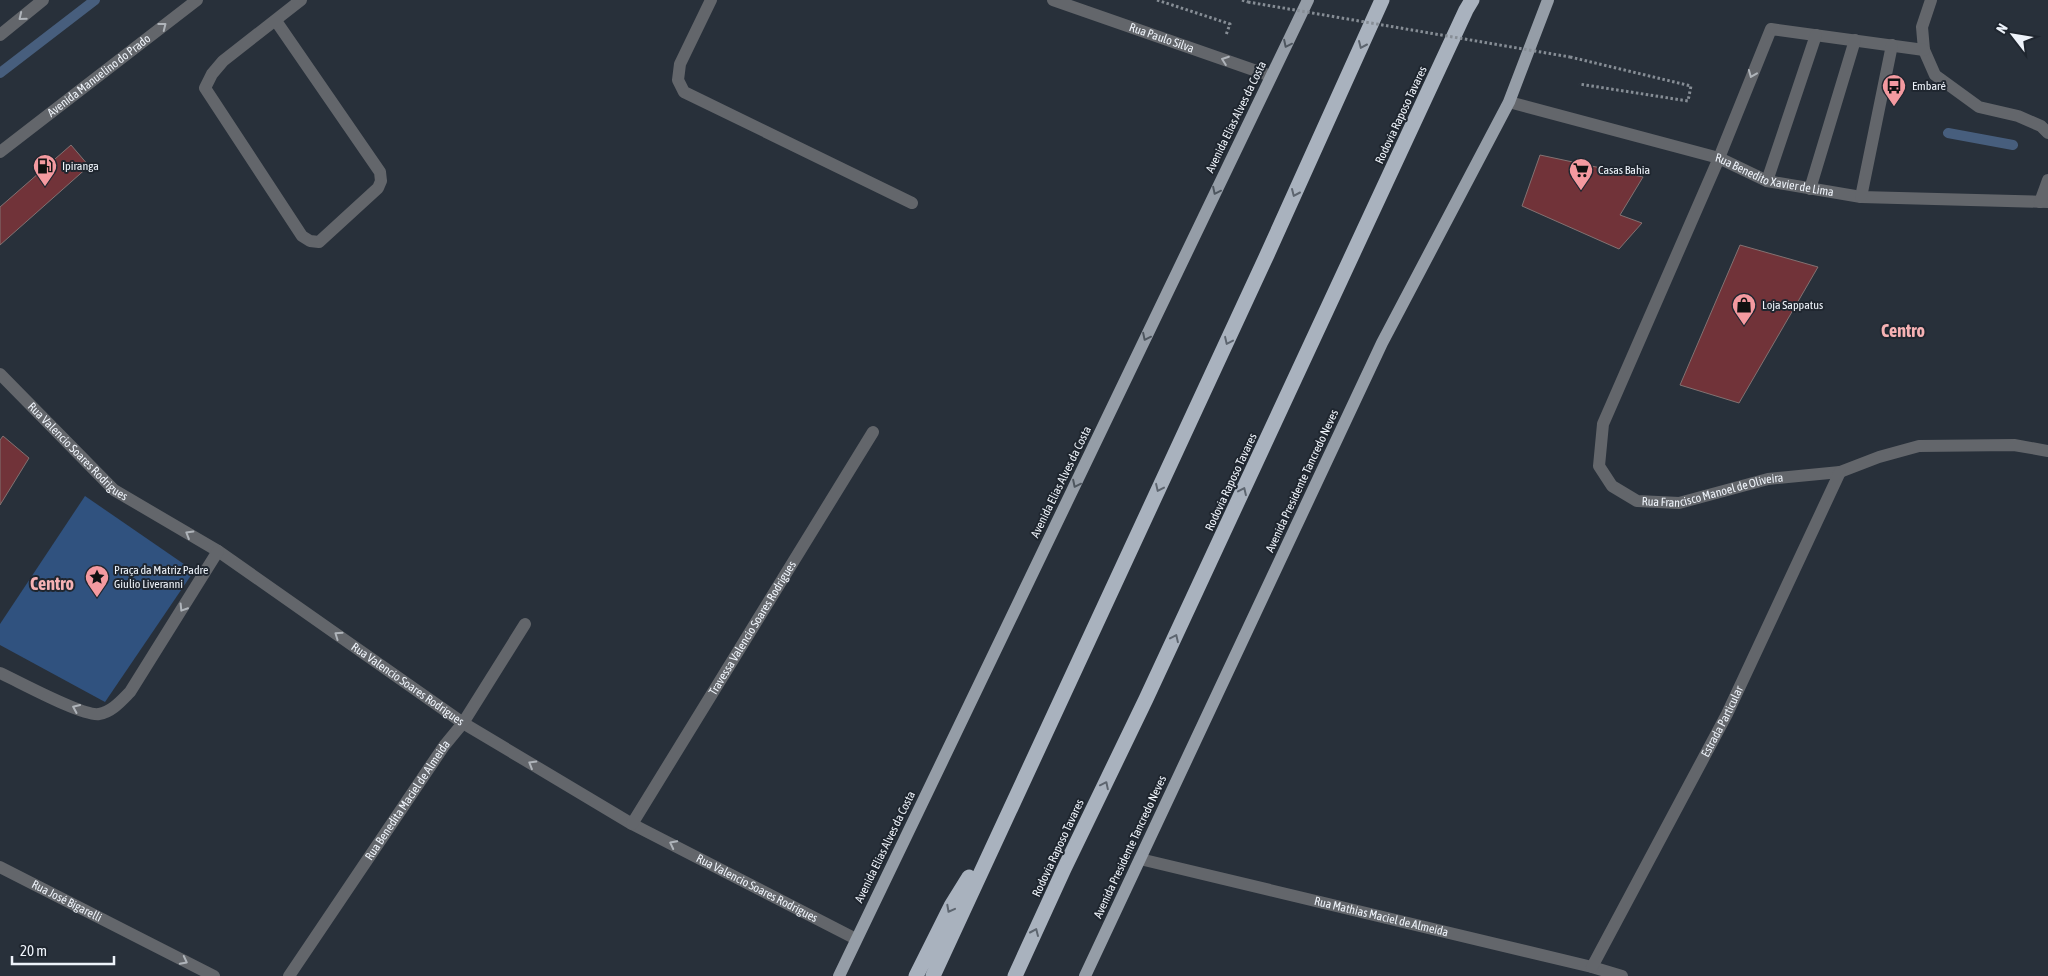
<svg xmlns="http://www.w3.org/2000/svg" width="2048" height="976" font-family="'Asap Condensed',sans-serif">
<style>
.green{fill:#30527f}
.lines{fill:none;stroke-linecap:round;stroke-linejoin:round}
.stream{stroke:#475e7d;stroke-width:10}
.building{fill:#713339;stroke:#827272}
.path{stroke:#868d95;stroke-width:3;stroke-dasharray:2.5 2.5;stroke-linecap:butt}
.minor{stroke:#63666b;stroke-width:12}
.major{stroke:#959da7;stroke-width:12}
.highway{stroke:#a9b2be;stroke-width:15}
.path-bridge{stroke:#868d95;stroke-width:3;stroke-dasharray:2.5 2.5;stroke-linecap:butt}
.oneway{stroke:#afb4ba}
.oneway2{stroke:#4e565f}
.oneway3{stroke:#5d656f}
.labels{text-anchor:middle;stroke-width:4;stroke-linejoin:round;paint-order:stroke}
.street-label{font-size:12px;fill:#eef3fa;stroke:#1f262f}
.poi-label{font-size:12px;fill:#eef3fa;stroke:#1f262f;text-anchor:start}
.district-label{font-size:18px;font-weight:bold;fill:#f6b2b4;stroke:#1f262f}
</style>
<rect width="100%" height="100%" fill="#28303a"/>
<path class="green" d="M85 496 194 571 105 702 0 645V624Z"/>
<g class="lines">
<path class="stream" d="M0 73 95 0
M1948 133 2013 145"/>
</g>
<path class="building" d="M71 145 89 166 0 245V207Z
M1540 155 1643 177 1620 215 1642 223 1619 249 1522 206Z
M1740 245 1818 267 1739 403 1680 385Z
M3 436 29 458 0 505V440Z"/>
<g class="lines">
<path class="path" d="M1157 0 1230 24 1226 35
M1242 0 1248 2
M1570 57 1691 86 1688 101 1579 84"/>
<g class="minor">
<path d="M711 0 680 64 678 80 684 92 912 203"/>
<path id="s1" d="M1053 0 1271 76"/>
<path d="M1931 0 1922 27 1924 50 1935 75 1979 107 2018 116 2041 126 2048 133"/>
<path d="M276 21 380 172 381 181 378 188 319 242 310 241 302 236 205 88 212 74 223 61 301 0"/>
<path d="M0 35 43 0"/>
<path id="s2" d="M1924 50 1771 29 1719 158 1603 424 1599 466 1612 486 1637 501 1679 503 1768 479 1840 472 1879 457 1919 446 2014 445 2048 451"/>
<path id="s3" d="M1509 102 1719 158 1767 181 1861 197 2048 202"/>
<path id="s4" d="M0 152 197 0"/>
<path d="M1767 181 1816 35"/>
<path d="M1810 189 1855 40"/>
<path d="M1861 197 1892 45"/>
<path d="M2040 202 2048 180"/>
<path id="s5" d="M0 374 114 490 218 551 463 723 632 824 856 939"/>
<path d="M0 673C18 681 83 717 99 714 112 712 122 700 130 692L218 551"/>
<path id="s6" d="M632 824 873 432"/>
<path id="s7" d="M1140 859 1592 967 1622 976"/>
<path id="s8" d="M0 867 214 976"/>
<path id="s9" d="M1592 967 1727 714 1840 472"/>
<path id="s10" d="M289 976 444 746 463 723 525 624"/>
</g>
<path class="major" d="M839 976 1308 0
M1085 976 1382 343 1509 102 1548 0"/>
<path class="highway" d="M916 976 951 906 969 877
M933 976 1267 255 1382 0
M1015 976 1064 869 1146 699 1466 10 1472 0"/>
<path class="path-bridge" d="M1248 2 1570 57"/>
</g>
<defs><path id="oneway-chevron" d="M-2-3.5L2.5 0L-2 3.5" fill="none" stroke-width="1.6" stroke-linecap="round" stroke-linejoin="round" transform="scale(1.25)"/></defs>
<g class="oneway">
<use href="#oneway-chevron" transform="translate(22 17) rotate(141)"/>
<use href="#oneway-chevron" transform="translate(163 26) rotate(-38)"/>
<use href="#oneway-chevron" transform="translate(1225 60) rotate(-160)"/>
<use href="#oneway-chevron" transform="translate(1752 74) rotate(112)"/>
<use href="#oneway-chevron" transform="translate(189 534) rotate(-149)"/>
<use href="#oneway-chevron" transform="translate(183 608) rotate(122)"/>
<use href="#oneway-chevron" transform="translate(338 635) rotate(-145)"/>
<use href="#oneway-chevron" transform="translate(76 708) rotate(-156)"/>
<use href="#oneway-chevron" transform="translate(532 764) rotate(-149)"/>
<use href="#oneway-chevron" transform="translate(673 844) rotate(-153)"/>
<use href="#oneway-chevron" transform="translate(184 961) rotate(27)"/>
</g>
<g class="oneway2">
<use href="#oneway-chevron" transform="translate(1287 44) rotate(116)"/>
<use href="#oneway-chevron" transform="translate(1216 191) rotate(116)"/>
<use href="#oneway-chevron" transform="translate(1146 337) rotate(116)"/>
<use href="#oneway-chevron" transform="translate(1076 484) rotate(116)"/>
</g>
<g class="oneway3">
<use href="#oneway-chevron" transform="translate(1362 45) rotate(114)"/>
<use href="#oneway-chevron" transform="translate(1295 193) rotate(114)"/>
<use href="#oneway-chevron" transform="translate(1228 341) rotate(115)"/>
<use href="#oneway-chevron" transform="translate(1159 488) rotate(115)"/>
<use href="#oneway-chevron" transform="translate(1243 491) rotate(-65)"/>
<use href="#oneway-chevron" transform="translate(1175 638) rotate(-65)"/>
<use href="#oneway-chevron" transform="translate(1105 785) rotate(-64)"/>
<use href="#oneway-chevron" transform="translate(950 909) rotate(118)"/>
<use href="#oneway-chevron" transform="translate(1035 932) rotate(-66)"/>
</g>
<defs>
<g id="bus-pin" transform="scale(1.25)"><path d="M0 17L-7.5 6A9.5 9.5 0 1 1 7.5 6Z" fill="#f49aa0" stroke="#1f262f"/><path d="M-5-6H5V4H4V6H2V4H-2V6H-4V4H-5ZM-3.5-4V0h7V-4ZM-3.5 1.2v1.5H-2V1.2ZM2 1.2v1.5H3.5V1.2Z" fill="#111"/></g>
<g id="fuel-pin" transform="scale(1.25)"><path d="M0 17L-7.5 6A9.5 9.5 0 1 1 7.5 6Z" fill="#f49aa0" stroke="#1f262f"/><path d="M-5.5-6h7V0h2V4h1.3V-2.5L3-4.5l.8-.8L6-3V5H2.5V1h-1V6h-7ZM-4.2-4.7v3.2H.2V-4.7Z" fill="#111"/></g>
<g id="supermarket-pin" transform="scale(1.25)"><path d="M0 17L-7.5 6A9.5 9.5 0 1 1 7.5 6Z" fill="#f49aa0" stroke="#1f262f"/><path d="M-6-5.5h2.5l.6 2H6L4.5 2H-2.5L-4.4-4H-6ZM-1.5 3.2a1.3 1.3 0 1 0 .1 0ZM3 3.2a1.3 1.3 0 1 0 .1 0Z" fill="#111"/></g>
<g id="shop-pin" transform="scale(1.25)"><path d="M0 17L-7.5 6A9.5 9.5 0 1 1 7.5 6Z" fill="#f49aa0" stroke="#1f262f"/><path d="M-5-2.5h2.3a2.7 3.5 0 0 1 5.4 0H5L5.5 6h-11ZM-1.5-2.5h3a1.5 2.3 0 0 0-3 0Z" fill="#111"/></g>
<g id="sight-pin" transform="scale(1.25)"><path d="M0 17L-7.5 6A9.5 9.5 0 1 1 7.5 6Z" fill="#f49aa0" stroke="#1f262f"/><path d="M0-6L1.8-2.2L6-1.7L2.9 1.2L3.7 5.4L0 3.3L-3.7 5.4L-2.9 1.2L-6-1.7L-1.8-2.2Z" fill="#111"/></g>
</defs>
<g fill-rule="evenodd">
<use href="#bus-pin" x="1894" y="86"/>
<use href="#fuel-pin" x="45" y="166"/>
<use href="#supermarket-pin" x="1581" y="170"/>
<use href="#shop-pin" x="1744" y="305"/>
<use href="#sight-pin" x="97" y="577"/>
</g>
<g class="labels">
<g class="street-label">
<text dy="4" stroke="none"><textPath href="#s1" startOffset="115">Rua Paulo Silva</textPath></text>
<text dy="4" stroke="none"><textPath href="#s4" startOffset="125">Avenida Manuelino do Prado</textPath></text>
<text transform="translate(1401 115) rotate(-65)" y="4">Rodovia Raposo Tavares</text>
<text transform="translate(1236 117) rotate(-64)" y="4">Avenida Elias Alves da Costa</text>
<text dy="4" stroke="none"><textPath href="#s3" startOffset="276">Rua Benedito Xavier de Lima</textPath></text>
<text dy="4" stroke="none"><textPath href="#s5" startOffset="110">Rua Valencio Soares Rodrigues</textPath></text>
<text transform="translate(1302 481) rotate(-65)" y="4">Avenida Presidente Tancredo Neves</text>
<text transform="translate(1061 482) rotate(-64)" y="4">Avenida Elias Alves da Costa</text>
<text transform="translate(1231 482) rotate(-65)" y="4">Rodovia Raposo Tavares</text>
<text dy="4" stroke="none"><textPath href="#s2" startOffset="756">Rua Francisco Manoel de Oliveira</textPath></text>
<text dy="4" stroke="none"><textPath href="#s6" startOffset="230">Travessa Valencio Soares Rodrigues</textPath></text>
<text dy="4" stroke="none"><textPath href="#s5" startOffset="515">Rua Valencio Soares Rodrigues</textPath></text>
<text dy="4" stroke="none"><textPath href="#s9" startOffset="278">Estrada Particular</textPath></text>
<text dy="4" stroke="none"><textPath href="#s10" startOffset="212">Rua Benedita Maciel de Almeida</textPath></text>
<text transform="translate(885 847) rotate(-64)" y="4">Avenida Elias Alves da Costa</text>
<text transform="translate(1130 847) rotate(-65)" y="4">Avenida Presidente Tancredo Neves</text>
<text transform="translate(1058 848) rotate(-65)" y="4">Rodovia Raposo Tavares</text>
<text dy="4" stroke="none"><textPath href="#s5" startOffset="920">Rua Valencio Soares Rodrigues</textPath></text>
<text dy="4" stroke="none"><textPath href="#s8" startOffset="75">Rua José Bigarelli</textPath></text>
<text dy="4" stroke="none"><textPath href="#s7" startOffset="248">Rua Mathias Maciel de Almeida</textPath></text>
</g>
<g class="poi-label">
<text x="1912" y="90">Embaré</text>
<text x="62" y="170">Ipiranga</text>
<text x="1598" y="174">Casas Bahia</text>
<text x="1762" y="309">Loja Sappatus</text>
<text x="114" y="574">Praça da Matriz Padre<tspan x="114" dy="14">Giulio Liveranni</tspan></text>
</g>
<g class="district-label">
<text x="1903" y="337">Centro</text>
<text x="52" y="590">Centro</text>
</g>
</g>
<g transform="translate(2013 35) rotate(301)" stroke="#1f262f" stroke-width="4" paint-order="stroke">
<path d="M0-4L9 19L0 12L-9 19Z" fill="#eef3fa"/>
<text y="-8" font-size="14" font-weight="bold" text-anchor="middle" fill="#eef3fa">N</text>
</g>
<path d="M12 956v8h102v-8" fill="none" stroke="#eef3fa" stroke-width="2.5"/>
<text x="20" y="956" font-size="15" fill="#eef3fa" stroke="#1f262f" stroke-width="4" paint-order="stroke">20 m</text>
</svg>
